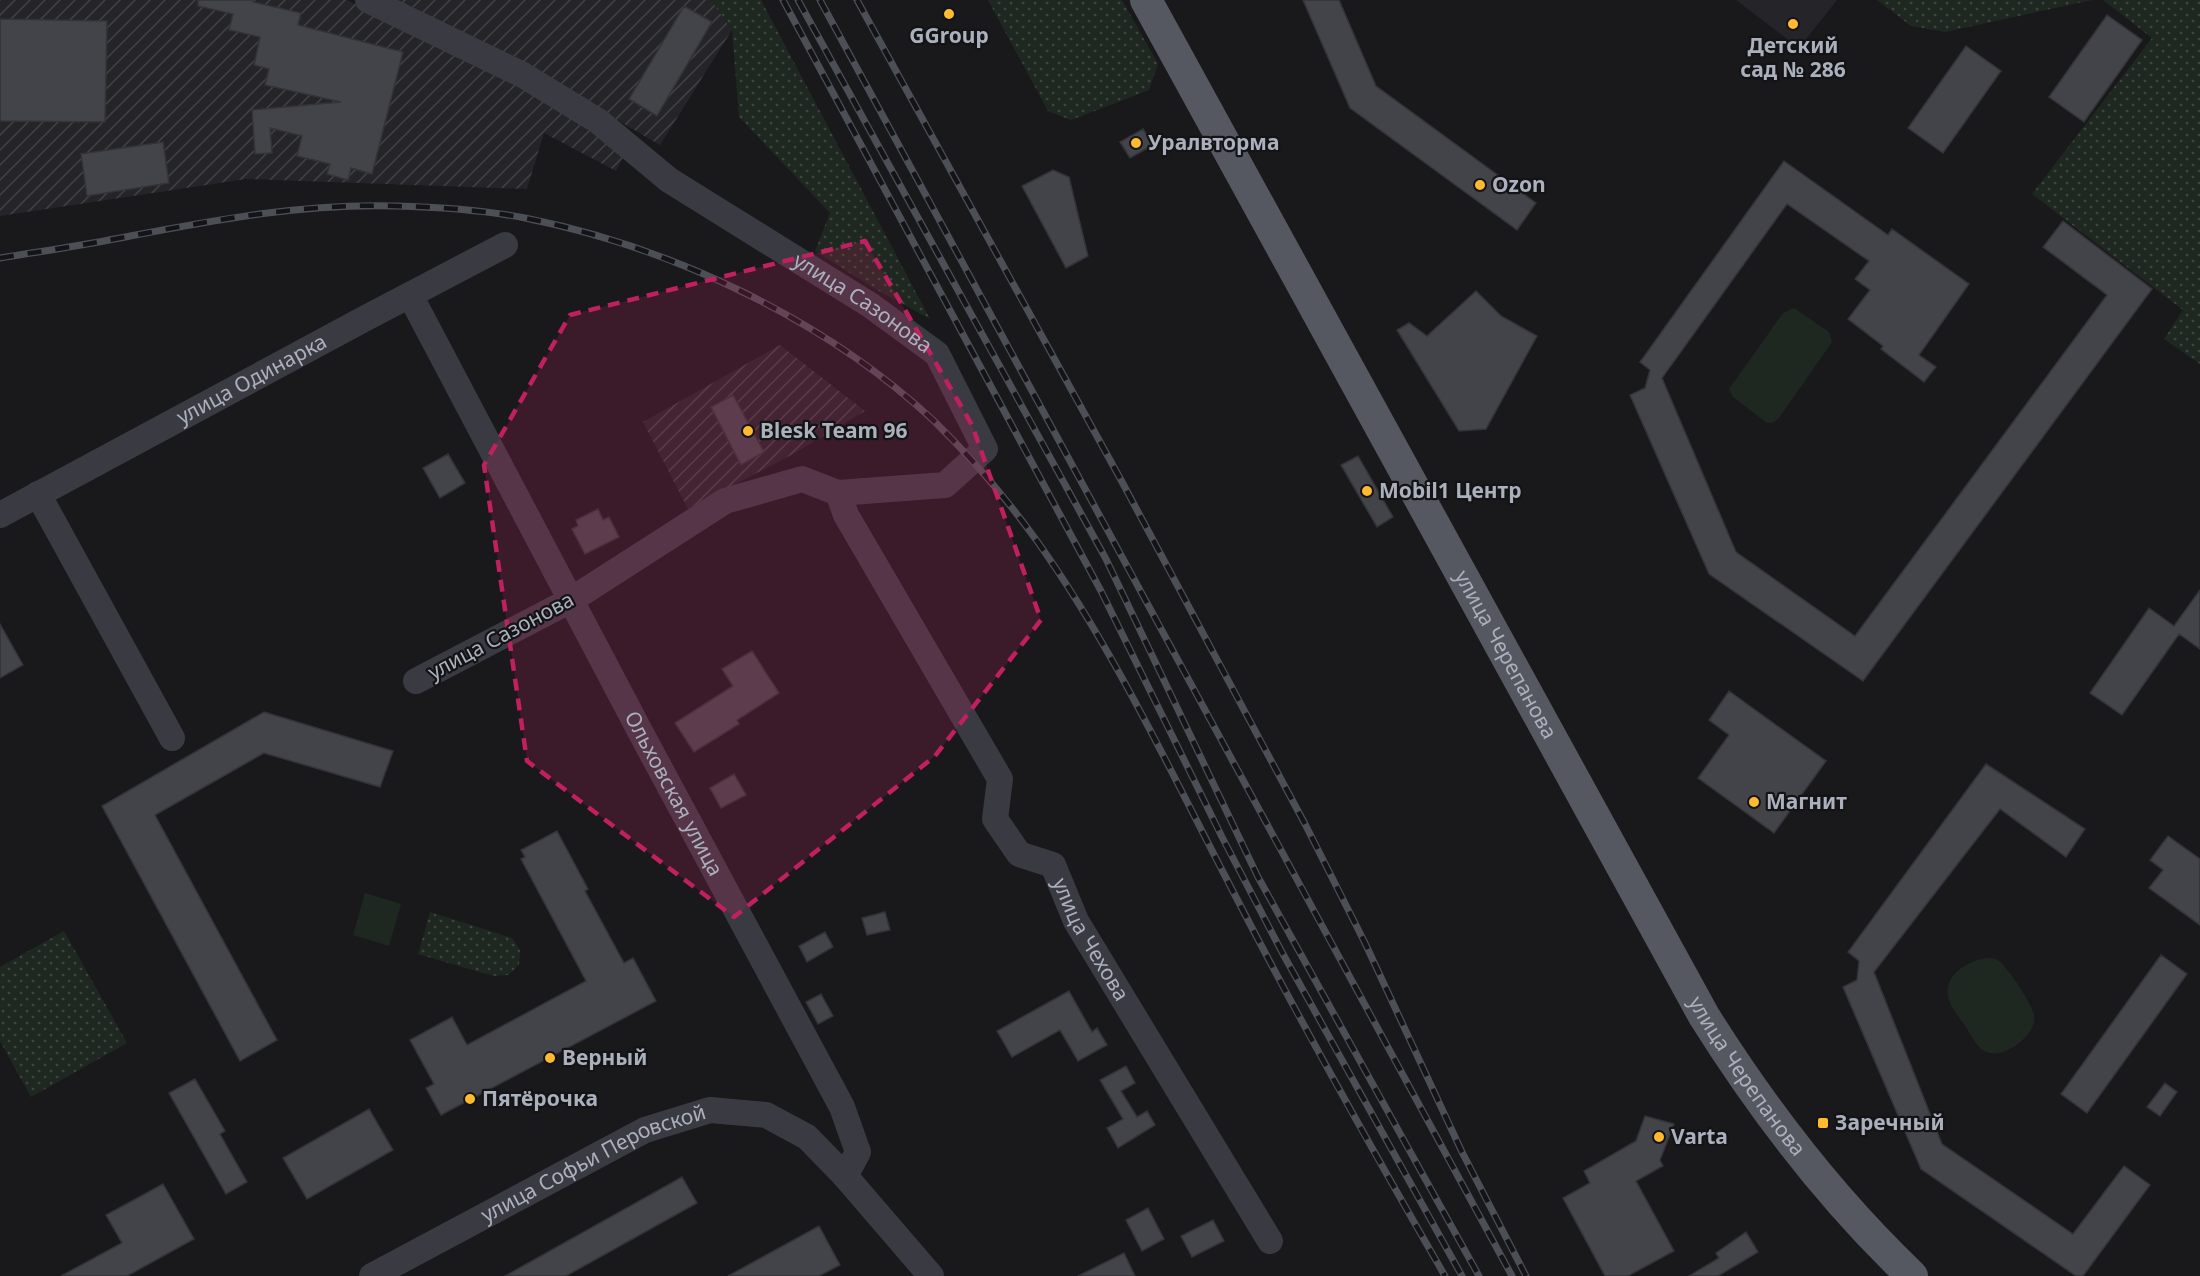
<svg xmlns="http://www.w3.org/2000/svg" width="2200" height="1276" font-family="'Noto Sans',sans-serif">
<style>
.built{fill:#252529}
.industrial{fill:url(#industrial-furrows)}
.green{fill:url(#green-dots)}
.pitch{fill:#1f2820}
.building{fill:#434449;stroke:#333338;stroke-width:1.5}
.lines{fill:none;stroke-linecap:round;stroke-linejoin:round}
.minor{stroke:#3a3b42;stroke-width:26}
.major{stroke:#565861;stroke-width:32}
.rail-casing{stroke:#4d4f57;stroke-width:7}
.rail{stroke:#141417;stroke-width:4.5;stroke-dasharray:14;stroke-linecap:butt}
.marked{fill:#c12060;fill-opacity:0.2;stroke:#c12060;stroke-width:4.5;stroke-dasharray:12 8;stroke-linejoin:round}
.poi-dot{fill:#ffba2f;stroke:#141417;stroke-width:2}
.labels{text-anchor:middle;stroke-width:4.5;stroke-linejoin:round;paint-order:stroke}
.poi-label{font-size:21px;font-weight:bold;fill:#abb0bd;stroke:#141417;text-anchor:start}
.street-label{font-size:21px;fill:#abb0bd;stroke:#141417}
</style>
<defs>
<pattern id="industrial-furrows" width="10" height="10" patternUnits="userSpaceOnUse" patternTransform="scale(1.5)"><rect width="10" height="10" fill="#252529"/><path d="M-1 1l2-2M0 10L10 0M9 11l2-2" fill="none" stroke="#424246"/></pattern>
<pattern id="green-dots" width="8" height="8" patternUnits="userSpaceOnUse" patternTransform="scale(1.5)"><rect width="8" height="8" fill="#1f2820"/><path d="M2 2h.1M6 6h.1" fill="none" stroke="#3d453e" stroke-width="1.8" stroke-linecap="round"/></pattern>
</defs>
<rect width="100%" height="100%" fill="#19191c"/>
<path class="built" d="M1736 0H1837L1799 48Z"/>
<path class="industrial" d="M0 0H347L536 96 625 154 616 171 544 133 527 189 246 179 0 216Z
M392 0H711L732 30 660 145 483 42Z
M780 345 865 411 795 453 688 509 643 422Z"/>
<path class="green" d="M711 0H761L930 319 872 287 815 251 830 213 739 117 732 30Z
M988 0H1122L1158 64 1149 90 1071 120 1048 111Z
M1877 0H2092L1945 32 1911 26Z
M2103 0H2200V364L2164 339 2183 310 2032 194 2152 38Z
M430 912 512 938 520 950 519 965 508 975 493 976 418 954Z
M64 931 127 1043 31 1097 0 1041V967Z"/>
<path class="pitch" d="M1794 308 1829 332 1832 342 1779 418 1774 422 1767 423 1733 397 1729 389 1783 313Z
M365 893 401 904 389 946 353 935Z
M1991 958C1996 959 2000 961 2003 965 2011 973 2032 1004 2034 1015 2036 1026 2028 1036 2020 1042 2012 1049 2000 1055 1990 1053 1978 1051 1972 1037 1966 1027 1960 1018 1949 1007 1948 995 1944 973 1973 958 1991 958Z"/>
<path class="building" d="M198 0H253V2L301 13 298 25 403 52 372 174 351 168 348 180 327 174 330 164 297 156 302 136 270 128 272 153 255 154 252 110 341 102 265 85 269 69 254 65 260 37 229 30 233 14 198 6Z
M1303 0H1339L1376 86 1536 203 1517 230 1350 108Z
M684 6 712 22 657 116 629 99Z
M2107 15 2142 40 2084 122 2049 97Z
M0 19 107 21 105 122 0 121Z
M1966 46 2001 71 1943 153 1908 128Z
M1143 129 1153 145 1130 158 1120 142Z
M163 142 169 183 87 196 81 154Z
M1784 161 1888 235 1892 229 1969 284 1919 355 1936 367 1924 382 1881 349 1883 346 1848 319 1870 290 1855 279 1869 261 1787 204 1662 378 1736 552 1855 636 2107 295 2043 247 2063 221 2152 289 1863 681 1709 574 1630 395 1645 388 1650 370 1640 362Z
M1053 170 1069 177 1088 256 1066 268 1022 186Z
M1476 291 1501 316 1537 336 1486 429 1459 431 1397 330 1409 323 1427 336Z
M733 395 764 452 741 465 711 407Z
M448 454 465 483 440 498 423 468Z
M1358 456 1393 517 1377 527 1341 465Z
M598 509 603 520 609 517 619 537 585 554 572 529 578 526 576 520Z
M2200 590V649L2179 634 2122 715 2090 693 2149 608 2174 626Z
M0 624 23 665 0 678Z
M752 651 779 693 737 720 739 724 694 752 675 723 733 686 722 669Z
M1729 691 1826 761 1774 833 1698 778 1729 735 1709 720Z
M264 712 393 751 380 787 264 753 155 815 277 1040 240 1061 102 806Z
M1986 764 2085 829 2066 857 2000 809 1874 972 1942 1144 2073 1234 2124 1166 2150 1185 2083 1276H2076L1921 1169 1843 987 1857 980 1859 961 1848 952Z
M734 774 746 795 721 808 710 788Z
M557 831 588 889 585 891 624 963 633 958 656 1001 441 1115 426 1088 434 1084 410 1040 452 1017 467 1045 586 981 521 859 525 857 521 850Z
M2168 836 2200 859V925L2149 888 2163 870 2150 860Z
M885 912 890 930 867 935 862 918Z
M825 932 833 947 807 962 799 946Z
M2161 955 2187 974 2087 1113 2061 1094Z
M1069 991 1092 1032 1097 1028 1107 1045 1078 1061 1060 1030 1012 1057 997 1031Z
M821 994 833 1016 818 1024 806 1002Z
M1126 1066 1135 1083 1121 1091 1137 1117 1147 1111 1155 1125 1118 1148 1107 1128 1123 1119 1100 1080Z
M195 1079 225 1131 220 1134 247 1182 226 1194 169 1093Z
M2165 1083 2177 1092 2160 1116 2147 1107Z
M369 1109 393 1150 307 1199 283 1158Z
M1645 1116 1674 1124 1660 1160 1663 1166 1636 1181 1674 1251 1628 1276H1605L1563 1198 1590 1183 1584 1171 1636 1141Z
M682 1177 697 1203 566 1276H505Z
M163 1184 194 1239 127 1276H61L122 1243 106 1215Z
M1148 1208 1164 1239 1142 1251 1126 1220Z
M1213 1220 1224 1241 1192 1257 1181 1236Z
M819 1226 840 1265 819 1276H728Z
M1746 1232 1758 1252 1718 1276H1689L1719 1258 1716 1253Z
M1124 1253 1135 1276H1078Z"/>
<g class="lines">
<g class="minor">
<path id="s1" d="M368 0 523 75 598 121 669 180 870 305 937 354 985 449 945 485 838 493 802 479 725 501 571 600 416 681"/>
<path id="s2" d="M410 295 642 735 842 1107 858 1152 845 1176"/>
<path id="s3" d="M838 493 846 515 1000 779 995 819 1019 854 1053 865 1076 921 1270 1241"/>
<path d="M38 494 172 738"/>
<path id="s4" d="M0 515 364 319 505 245"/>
<path id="s5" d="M372 1276 645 1130 710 1110 766 1115 807 1137 845 1176 931 1276"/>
</g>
<path class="major" id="s6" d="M1146 0 1704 1016C1763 1110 1831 1199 1912 1276"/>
<g class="rail-casing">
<path id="rail" d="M783 0 1101 591 1222 837 1283 954 1462 1276
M798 0 1106 559 1258 877 1479 1276
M820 0 1512 1276
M857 0 1121 480 1305 824 1365 943 1462 1152 1526 1276
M0 258C36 252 73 247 109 240 205 222 297 203 396 206 439 207 483 210 525 218 671 247 824 319 933 420 971 457 1006 498 1037 541 1116 652 1174 779 1237 899 1303 1027 1373 1151 1445 1276"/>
</g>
<use href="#rail" class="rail"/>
</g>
<path class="marked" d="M865 241 972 425 1041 620 935 756 734 917 527 761 484 465 570 315Z"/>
<g class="poi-dot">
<circle cx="949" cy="14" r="6"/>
<circle cx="1793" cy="24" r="6"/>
<circle cx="1136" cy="143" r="6"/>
<circle cx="1480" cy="185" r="6"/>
<circle cx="748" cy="431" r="6"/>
<circle cx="1367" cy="491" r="6"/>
<circle cx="1754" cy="802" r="6"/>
<circle cx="550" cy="1058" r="6"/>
<circle cx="470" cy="1099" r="6"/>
<rect x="1817" y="1117" width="12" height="12" rx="3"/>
<circle cx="1659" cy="1137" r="6"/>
</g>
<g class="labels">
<g class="poi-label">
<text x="949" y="43" text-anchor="middle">GGroup</text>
<text x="1793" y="53" text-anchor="middle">Детский<tspan x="1793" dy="24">сад № 286</tspan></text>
<text x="1148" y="150">Уралвторма</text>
<text x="1492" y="192">Ozon</text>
<text x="760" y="438">Blesk Team 96</text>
<text x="1379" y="498">Mobil1 Центр</text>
<text x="1766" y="809">Магнит</text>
<text x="562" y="1065">Верный</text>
<text x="482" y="1106">Пятёрочка</text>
<text x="1835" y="1130">Заречный</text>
<text x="1671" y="1144">Varta</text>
</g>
<g class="street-label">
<text dy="7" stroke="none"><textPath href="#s1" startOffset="582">улица Сазонова</textPath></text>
<text dy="7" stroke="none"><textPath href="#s4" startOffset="286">улица Одинарка</textPath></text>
<text transform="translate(501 636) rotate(-28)" y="7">улица Сазонова</text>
<text dy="7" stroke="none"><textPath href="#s6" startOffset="747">улица Черепанова</textPath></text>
<text dy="7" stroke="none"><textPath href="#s2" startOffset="564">Ольховская улица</textPath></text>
<text dy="7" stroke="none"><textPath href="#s3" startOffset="531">улица Чехова</textPath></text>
<text dy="7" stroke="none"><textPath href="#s6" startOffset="1233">улица Черепанова</textPath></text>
<text dy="7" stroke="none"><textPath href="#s5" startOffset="249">улица Софьи Перовской</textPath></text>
</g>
</g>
</svg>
